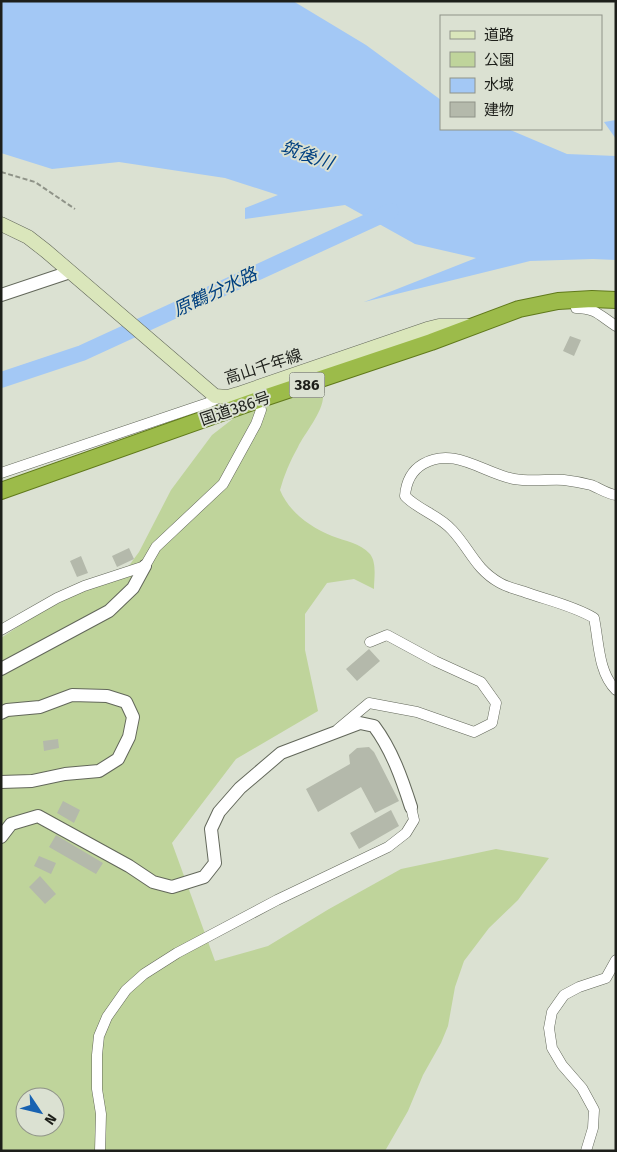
<svg xmlns="http://www.w3.org/2000/svg" width="617" height="1152" font-family="'Fira Sans','Noto Sans JP',sans-serif">
<style>
.green{fill:#bfd49b;fill-rule:evenodd}
.water{fill:#a3c8f5}
.lines{fill:none;stroke-linecap:round;stroke-linejoin:round}
.river{stroke:#a3c8f5;stroke-width:16}
.building{fill:#b4b9ab}
.minor-casing{stroke:#62675a;stroke-width:11}
.tertiary-casing{stroke:#62675a;stroke-width:14}
.secondary-casing{stroke:#62675a;stroke-width:15}
.trunk-casing{stroke:#60791b;stroke-width:18}
.path{stroke:#8f9388;stroke-width:2;stroke-dasharray:5 2.5;stroke-linecap:butt}
.minor{stroke:#fff;stroke-width:10}
.tertiary{stroke:#fff;stroke-width:12}
.secondary{stroke:#dae6bb;stroke-width:14}
.trunk{stroke:#9cbb4a;stroke-width:16}
.labels{text-anchor:middle;stroke-width:4;stroke-linejoin:round;paint-order:stroke}
.shield{fill:#dbe1d2;stroke:#565951;stroke-width:1}
.shield-label{font-size:15px;font-weight:bold;fill:#1d1f1a}
.street-label{font-size:16px;fill:#1d1f1a;stroke:#dbe1d2}
.water-label{font-size:18px;font-style:italic;fill:#004080;stroke:#dbe1d2}
</style>
<rect width="100%" height="100%" fill="#dbe1d2"/>
<path class="green" d="M318 384C320 387 323 391 323 394 325 410 304 434 298 447 290 461 284 475 280 490 289 512 310 527 332 536 345 541 360 543 370 554 377 563 374 578 374 589L354 579 327 583 305 614V650L318 711 236 759 172 843 215 961 268 946 329 909 401 869 496 849 549 858 518 900 489 928 464 961 455 987 448 1026 441 1043 423 1075 408 1111 385 1151H1V638L34 616 128 567 139 552 171 490 212 435 252 404ZM25 1097H55V1127H25Z"/>
<path class="water" d="M1 1H293L366 45 441 100V129H508L567 154 616 156V260L593 259 530 261 364 302 476 258 415 244 345 205 245 219V208L278 195 225 178 119 162 52 169 1 153Z
M616 120V139L604 122Z"/>
<g class="lines">
<path class="river" d="M1 380 82 353 391 211"/>
</g>
<path class="building" d="M570 336 581 340 574 356 563 351Z
M129 548 134 559 117 567 112 556Z
M81 556 88 573 77 577 70 561Z
M369 649 380 661 357 681 346 669Z
M58 739 59 748 44 751 43 741Z
M369 747 374 752 399 801 375 813 361 787 318 812 306 789 350 764 349 755 357 748Z
M63 801 80 810 74 823 57 813Z
M391 810 399 826 359 849 350 833Z
M56 835 103 863 96 874 49 847Z
M39 856 56 863 51 874 34 866Z
M40 876 56 894 45 904 29 887Z"/>
<g class="lines">
<g class="minor-casing">
<path id="minor" d="M574 299 576 308C596 308 600 316 616 326
M1 473 208 403 220 397
M616 495C607 494 599 488 591 485 583 483 573 481 564 480 548 479 531 482 514 479 483 473 454 446 423 464 411 471 406 483 405 496 418 510 439 515 452 530 470 549 475 569 500 583 507 587 515 589 522 591 546 600 572 605 594 618 599 642 598 672 616 690
M1 630 57 598 84 586 145 566 156 547 223 484 256 424 261 410 258 400
M338 729 369 703 417 712 474 732 492 723 496 703 481 682 435 661 387 635 370 642
M100 1151 101 1114 97 1089V1055L99 1036 107 1017 126 990 144 974 177 953 277 900 388 847 406 833 414 820 411 807
M586 1151 593 1128 594 1110 582 1088 562 1065 552 1048 549 1028 552 1012 564 995 579 987 606 978 616 960"/>
</g>
<g class="tertiary-casing">
<path id="tertiary" d="M1 295 70 272
M1 669 109 611 133 588 145 566
M1 713 7 710 40 707 72 695 107 696 126 702 133 717 129 737 118 759 99 771 65 774 32 781 1 782
M1 837 11 824 38 816 129 866 153 882 172 887 204 877 215 863 211 829 219 812 240 788 281 753 360 723 374 726C392 750 402 779 411 807"/>
</g>
<g class="secondary-casing">
<path id="secondary" d="M1 224 28 237 46 251 215 396 228 397 238 394 427 329 439 326H468"/>
</g>
<g class="trunk-casing">
<path id="trunk" d="M1 491 258 400 431 342 519 309 558 301 592 299 616 300"/>
</g>
<path class="path" d="M1 172 35 182 75 209"/>
<use href="#minor" class="minor"/>
<use href="#tertiary" class="tertiary"/>
<use href="#secondary" class="secondary"/>
<use href="#trunk" class="trunk"/>
</g>
<g class="labels">
<rect class="shield" x="289.5" y="372.5" width="35" height="25" rx="4"/>
<g class="shield-label">
<text x="307" y="390">386</text>
</g>
<g class="street-label">
<text transform="translate(263 366) rotate(-18)" y="6">高山千年線</text>
<text transform="translate(235 408) rotate(-19)" y="6">国道386号</text>
</g>
<g class="water-label">
<text transform="translate(307 155) rotate(19)" y="6">筑後川</text>
<text transform="translate(215 292) rotate(-25)" y="6">原鶴分水路</text>
</g>
</g>
<rect width="617" height="1152" fill="none" stroke="#1d1f1a" stroke-width="5"/>
<rect x="440" y="15" width="162" height="115" fill="#dbe1d2" stroke="#8f9388"/>
<rect x="450" y="31" width="25" height="8" fill="#dae6bb" stroke="#8f9388"/>
<text x="484" y="40" font-size="15" fill="#1d1f1a">道路</text>
<rect x="450" y="52" width="25" height="15" fill="#bfd49b" stroke="#8f9388"/>
<text x="484" y="65" font-size="15" fill="#1d1f1a">公園</text>
<rect x="450" y="78" width="25" height="15" fill="#a3c8f5" stroke="#8f9388"/>
<text x="484" y="90" font-size="15" fill="#1d1f1a">水域</text>
<rect x="450" y="102" width="25" height="15" fill="#b4b9ab" stroke="#8f9388"/>
<text x="484" y="115" font-size="15" fill="#1d1f1a">建物</text>
<g transform="translate(40 1112) rotate(125)"><circle r="24" fill="#dbe1d2" stroke="#8f9388"/>
<path d="M0-4L9 19L0 12L-9 19Z" fill="#1862b1"/>
<text y="-8" font-size="14" font-weight="bold" text-anchor="middle" fill="#1d1f1a">N</text>
</g>
</svg>
